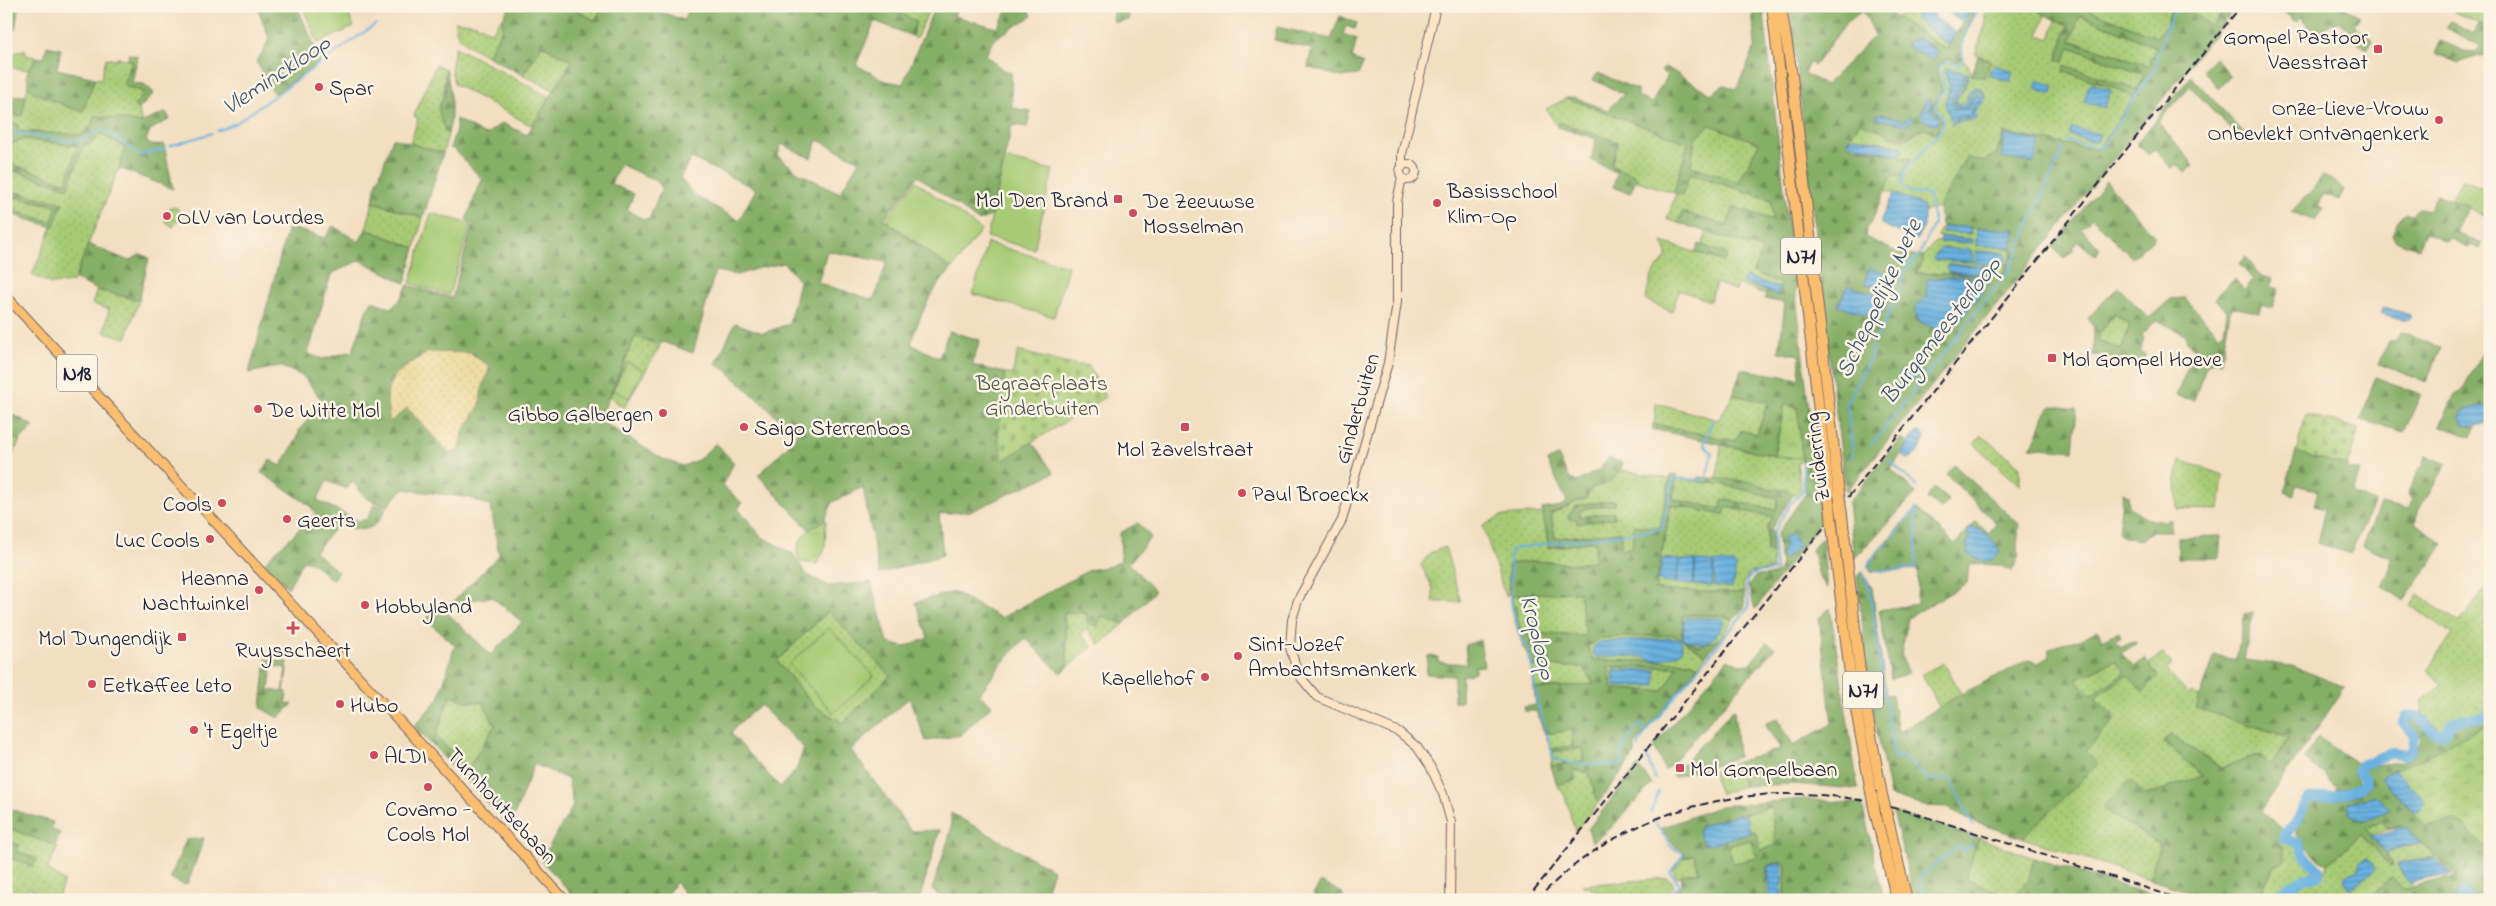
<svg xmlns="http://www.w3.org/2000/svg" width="2496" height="906" font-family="'Indie Flower',sans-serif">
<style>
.grass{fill:url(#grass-dots);stroke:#647658;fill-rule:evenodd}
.forest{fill:url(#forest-firs);stroke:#546850;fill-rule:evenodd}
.wetland{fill:url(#wetland-marsh);stroke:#647658}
.sand{fill:url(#sand-dots);stroke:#887e6c}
.cemetery{fill:url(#cemetery-stones);stroke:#647658}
.park{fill:url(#park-tufts);stroke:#647658}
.pitch{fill:#a7cb75;stroke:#647658}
.water{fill:url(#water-rules);stroke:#456a8e}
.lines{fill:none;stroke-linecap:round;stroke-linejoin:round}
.stream{stroke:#68b1e0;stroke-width:2}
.river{stroke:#68b1e0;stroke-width:10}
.secondary-casing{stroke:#6b646a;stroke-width:10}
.primary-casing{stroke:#6b646a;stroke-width:11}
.highway-casing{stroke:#6b646a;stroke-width:12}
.secondary{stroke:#fde5c5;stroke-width:8}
.primary{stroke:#fbbd6e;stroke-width:9}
.highway{stroke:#fbbd6e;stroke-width:10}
.rail{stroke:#22223b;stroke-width:2;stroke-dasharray:8 4;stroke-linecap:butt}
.highway-bridge-casing{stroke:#6b646a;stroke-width:12;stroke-linecap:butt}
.highway-bridge{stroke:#fbbd6e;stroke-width:10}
.poi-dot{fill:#d1495b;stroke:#fcf5e5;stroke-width:2}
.labels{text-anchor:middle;stroke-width:5;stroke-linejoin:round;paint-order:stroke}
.shield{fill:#fcf5e5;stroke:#63616e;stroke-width:1}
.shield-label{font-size:21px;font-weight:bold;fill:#22223b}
.poi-label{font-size:22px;fill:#22223b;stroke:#fcf5e5;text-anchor:start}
.park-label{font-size:22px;fill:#4a554c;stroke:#fcf5e5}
.street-label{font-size:22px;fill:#22223b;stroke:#fcf5e5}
.water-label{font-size:24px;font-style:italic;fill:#3a5475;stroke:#fcf5e5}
</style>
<defs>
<pattern id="grass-dots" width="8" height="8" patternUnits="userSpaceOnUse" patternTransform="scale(1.25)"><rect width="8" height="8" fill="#a7cb75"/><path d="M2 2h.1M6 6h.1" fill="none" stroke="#8fae66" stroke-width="1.8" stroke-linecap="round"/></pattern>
<pattern id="forest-firs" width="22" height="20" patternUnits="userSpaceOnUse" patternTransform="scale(1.25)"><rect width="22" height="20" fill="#85af66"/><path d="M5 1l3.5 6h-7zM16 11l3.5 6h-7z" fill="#6c8e55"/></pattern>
<pattern id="wetland-marsh" width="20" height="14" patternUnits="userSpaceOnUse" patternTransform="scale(1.25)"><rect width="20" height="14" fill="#a7cb75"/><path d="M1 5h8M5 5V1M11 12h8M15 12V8" fill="none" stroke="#8fae66"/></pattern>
<pattern id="sand-dots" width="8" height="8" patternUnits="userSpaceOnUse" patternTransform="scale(1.25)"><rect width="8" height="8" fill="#eeda9e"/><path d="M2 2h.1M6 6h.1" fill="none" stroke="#ccbb89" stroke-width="1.8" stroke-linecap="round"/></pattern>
<pattern id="cemetery-stones" width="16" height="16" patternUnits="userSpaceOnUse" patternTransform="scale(1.25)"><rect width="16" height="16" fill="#a7cb75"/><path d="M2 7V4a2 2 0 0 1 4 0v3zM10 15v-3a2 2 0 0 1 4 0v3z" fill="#8fae66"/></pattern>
<pattern id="park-tufts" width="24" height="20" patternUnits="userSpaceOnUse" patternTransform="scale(1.25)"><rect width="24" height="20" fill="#a7cb75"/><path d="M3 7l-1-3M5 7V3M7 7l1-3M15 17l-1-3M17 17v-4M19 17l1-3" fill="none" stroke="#8fae66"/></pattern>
<pattern id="water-rules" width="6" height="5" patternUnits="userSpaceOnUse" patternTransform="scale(1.25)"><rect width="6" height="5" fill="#68b1e0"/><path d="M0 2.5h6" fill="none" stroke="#5590b7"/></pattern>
</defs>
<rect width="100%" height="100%" fill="#fcf5e5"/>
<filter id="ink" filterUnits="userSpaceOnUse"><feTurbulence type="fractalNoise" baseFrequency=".02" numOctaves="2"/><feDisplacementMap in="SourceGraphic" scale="10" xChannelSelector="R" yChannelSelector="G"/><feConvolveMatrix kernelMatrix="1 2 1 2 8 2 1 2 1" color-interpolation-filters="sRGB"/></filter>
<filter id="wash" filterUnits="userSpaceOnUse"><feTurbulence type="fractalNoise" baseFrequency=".0096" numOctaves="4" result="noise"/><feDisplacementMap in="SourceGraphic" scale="20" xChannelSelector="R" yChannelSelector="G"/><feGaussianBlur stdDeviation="1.12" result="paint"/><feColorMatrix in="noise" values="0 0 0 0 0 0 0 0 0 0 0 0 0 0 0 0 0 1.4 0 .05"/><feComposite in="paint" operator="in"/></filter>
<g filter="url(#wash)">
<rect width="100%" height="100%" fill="#f2dfc0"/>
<path class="grass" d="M577 6H603L595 20 579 12Z
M893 6H931L916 39 912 36 915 21 891 9Z
M1906 6H1922L1914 18 1949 45 1946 50 1897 18Z
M1983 6H2035L2045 15 2039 35 2050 39 2056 20 2069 25C2065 30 2059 52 2057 59L2070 47 2144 75 2137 90 2063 71 2113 87 2134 97 2098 150 1996 154 1948 192 1939 207 1924 212V206L1885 190 1891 177 1897 174 1902 177 1911 158 1856 148 1845 144 1860 122 1889 133 1888 136 1905 139 1925 128 1936 134 1939 115 1933 106C1951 81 1934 87 1937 66L1948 58 1957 62V57L1968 64 1972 75 1991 60 1975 54 1986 23ZM1855 137 1899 146 1897 155 1860 147 1848 140Z
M2172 6 2166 26 2156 37 2080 7Z
M2186 6H2228L2211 27Z
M2456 6H2479L2490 11V28L2454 12Z
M2079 15 2157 47 2148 66 2070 40Z
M502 19 503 28 487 56C473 48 452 40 456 21L476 24 491 32Z
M542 45 572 61 554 90 523 75Z
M455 47 550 97 532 126 454 84 451 69Z
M25 49 26 55 36 57 30 70 6 67V54L8 56Z
M118 57 132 61 124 85 141 91 143 95 135 106 139 109 142 123C120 119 98 120 81 135L18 131V124L6 123V114L22 115 28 85 33 92 83 111 95 78 101 79 106 58 117 60Z
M436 64 446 70C442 87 448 91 439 106L445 132 448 134 443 153 410 143 418 119 414 116Z
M1567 98 1689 143 1674 193 1635 180 1637 177 1611 165 1618 142 1559 123 1558 127 1546 109Z
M1710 125 1759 143 1739 183 1691 166 1695 138Z
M102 134 125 148 119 168 73 282 51 284 32 275 62 203 6 190V168L68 188 84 144H90Z
M23 139 78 146 66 183 6 162C6 150 11 143 23 139Z
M1689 173 1771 200 1774 220 1734 207 1727 226 1683 212 1678 223 1667 219 1676 193 1682 195Z
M2462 179 2490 191V217L2451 201Z
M6 195 58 206 51 222 6 208Z
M373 202 423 218 415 248 366 229Z
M1942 226H1945L1943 232 1970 234 1971 227 1977 228 1976 245 2011 248 2012 253 2003 275 1916 273 1923 261V256L1935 242 1971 239 1937 236Z
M1707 232 1762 249 1781 284 1780 288 1745 276 1743 282 1767 292 1766 295 1738 284 1736 290 1716 283 1710 301 1679 290 1672 312 1646 300C1648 289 1649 278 1656 270 1661 263 1664 262 1667 254L1662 242 1724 261 1726 254 1702 245Z
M97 290 139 300 126 338 104 332 109 309 92 304Z
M2115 313 2130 325 2122 349 2099 342V334Z
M637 337 660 346 624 408 610 397 634 339Z
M1733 395 1768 402 1757 434 1735 441 1654 424 1656 403 1718 420Z
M1785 405 1797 407 1802 460 1797 464 1802 492 1793 495C1783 488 1733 483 1717 479L1721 445 1790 459V454L1774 452Z
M1982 435 2020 467V486L1974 444Z
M6 437 20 440 8 465H6Z
M2180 460 2223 475 2219 510 2177 509 2176 479Z
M1621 470 1670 479 1660 528 1632 548 1621 550 1620 532 1555 538 1551 513C1564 510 1572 502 1585 499L1593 487 1605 485ZM1615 500 1614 504 1586 508 1579 512 1580 517 1614 512 1577 523 1575 506Z
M1676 478 1726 485 1777 498V510L1723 499 1721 510 1672 499Z
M1671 504 1723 515 1726 507 1774 517 1767 527V552H1772L1773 569 1750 573 1743 583 1744 593 1655 590Z
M1543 513 1549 548 1596 541 1595 561 1577 564 1535 561 1509 564 1508 596H1505L1483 526 1501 516Z
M1445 547 1461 602H1433V589L1421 565 1430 553Z
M2490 581V712C2477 723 2461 713 2451 722 2448 724 2447 729 2445 732H2441L2422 713V701L2442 685 2428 670 2452 634 2410 605 2417 594 2460 623Z
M1579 591 1586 636 1526 633 1520 627 1512 595Z
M829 611 890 676 843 723 814 706 777 661Z
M1064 612 1086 613 1097 625 1102 616 1124 624 1100 645 1087 629 1081 634 1092 647 1068 667Z
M1683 615H1721L1733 620 1720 639 1700 646 1683 639 1706 655 1698 666 1691 662 1593 660 1587 647 1602 638 1675 635 1681 639Z
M2162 653 2172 665 2166 670 2189 695 2191 693 2200 697 2196 708 2289 737 2271 765 2260 755 2221 768 2171 735 2163 741 2203 776 2146 795 2160 845 2149 879 2023 838 2097 764 2086 752 2095 698 2127 674 2142 691 2157 676 2149 664Z
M2115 661 2125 672 2092 695 2076 679Z
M1944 663 1961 694 1939 707 1922 674Z
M1532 666 1583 667 1594 685 1534 689Z
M1608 667H1679L1664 691 1613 689Z
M451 695 468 702H483L495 725 470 767 435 737Z
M1571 730 1573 746 1551 749 1545 734Z
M1584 748 1583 761 1551 766 1552 752Z
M1737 762 1744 786 1720 794 1712 772Z
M1574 770 1589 773 1598 803 1575 832 1565 796 1557 785 1575 780Z
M1771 807 1777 845 1761 850 1755 831 1750 832 1747 819 1743 814Z
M2382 819 2390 828 2404 825 2407 827 2387 829 2370 835 2366 829Z
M6 827 58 847 47 870 64 881 57 900H51L30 888 21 900H14L6 896V856L33 866 36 860 18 852 19 845 6 840Z
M2361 835 2390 866 2393 865 2385 853 2421 843 2436 857 2397 864 2414 887 2403 890 2392 877 2367 900H2274L2299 884 2320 877 2325 872 2327 864Z
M2281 836 2282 841 2297 846 2301 855 2315 870 2301 876 2266 900H2258L2273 868 2284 859 2279 845Z
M1979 838 2034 858 2029 879 2014 898 1965 879Z
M1750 840 1757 856 1754 859 1733 863 1728 846Z
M1694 855 1699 872 1676 877 1673 870 1683 858Z
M1781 861 1786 865 1785 900H1764L1767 892V866Z
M1667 878 1673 882V888L1658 900H1603L1606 895 1582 885Z"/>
<path class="forest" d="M8 6H19L15 30 6 29Z
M257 6H297L321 61 274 94 256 61 263 52 269 38Z
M510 6H577L579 12 595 20 603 6H643L684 20 689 6H893L891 9 916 21 912 36 875 21 856 65 886 81 903 84 935 6H958L954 16 997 28 1010 6H1027L1032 16 994 39 986 55 1003 70 1011 72 1012 108 1031 111 1027 127 1012 125 991 216 978 221 918 176 884 219 951 270C930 291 919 317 911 344L939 358 949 331 980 340 972 365 1005 373 998 437 1003 459 1032 442 1054 473 972 511 939 514 943 555 879 574 863 487 833 502 816 537 758 475 794 440 797 432 790 429 726 370 716 364 735 323 763 333 789 324 799 281 784 263 755 269 737 275 715 271 693 353 663 342 661 344 637 337 634 339 599 420 663 459 683 466 698 460 716 443 734 463 722 485 742 503 738 509 762 537 793 554 806 574 828 586 871 582 888 643 905 647 928 638 916 602 954 592 1001 618 1089 570 1111 566 1121 561 1120 533 1138 523 1151 537 1129 563 1155 591 1124 624 1102 616 1097 626 1087 623 1086 613 1064 612 1068 667 1061 674 1025 638 1002 663 979 695 992 705 961 735 926 741 909 698 851 750 911 831 940 830 920 897 916 900H689L676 882 663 900H577L541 860 573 806 568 779 534 764 510 827 414 726 439 698 455 645 426 620 438 604 491 655 522 622 492 597 452 603 499 555 491 507 471 498 403 489 387 507 366 498 352 481 347 489 327 481 317 500 359 521 367 519 375 504 386 509C376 531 360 535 339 523L315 552 338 572 332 580 313 563 303 560 288 588 264 563 316 513 309 505 262 473 270 460 281 466 297 439 300 429 323 402 303 376 280 366 249 373 288 227 325 238 333 226 359 242 366 229 415 248 405 283 360 260 331 274 308 354 323 359 353 351 366 311 372 301 391 308 399 301 408 285 452 298 473 223 466 220 482 179 454 149 450 148 456 130V119L485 135 502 123 527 135 572 61 542 45 523 75 487 56 503 28 502 19ZM818 140 859 161 840 193 799 173 778 156 781 144 811 158ZM691 158 756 189 739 220 695 196 680 178ZM620 164 658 182 662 188 649 219H643L627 210 634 194 611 184ZM827 251 887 262 874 300 818 283ZM469 353 490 366 481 392 480 405 464 430 459 451 449 453 407 408 390 421ZM828 611 890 676 843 723 814 706 777 661ZM451 695 468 702H483L495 725 469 767 435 737ZM760 705 804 748 796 770 780 787 731 734 736 726Z
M1112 6H1128L1129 20 1114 22Z
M1752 6H1763L1821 516V522L1755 609 1748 584 1756 576 1773 575 1779 571 1781 564 1777 534 1806 493 1797 408 1785 405 1774 451 1790 454V459L1652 429 1653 424 1735 441 1741 430 1757 434 1768 402 1733 395 1741 369 1799 379 1800 355 1779 352 1785 303 1765 299 1767 292 1777 295 1781 284 1753 272 1762 249 1678 223 1682 212 1727 226 1734 207 1773 220 1771 200 1690 173 1682 195 1674 193 1688 143 1567 98 1574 97 1607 110 1624 94 1593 80 1598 73 1638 90V97L1652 103 1667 75 1661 71 1666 67 1711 94 1724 85 1737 89 1755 47ZM1710 125 1759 143 1739 182 1691 166 1695 138Z
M1790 6 1826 8 1834 6H1888L1893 15 1946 50 1971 9 1979 6 1963 40 1962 60 1958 58 1959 62 1948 58 1937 66C1934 87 1951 81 1933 106L1942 121 1936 134 1925 128C1907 135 1908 140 1888 136V133L1860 122 1845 144 1856 148 1911 158 1901 177 1897 174 1891 177 1872 221 1866 227 1865 237 1901 254 1923 256V261L1916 273 2003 275 2012 253 2015 230 1942 226 1941 224 1939 207 1966 157 1983 162 1996 154 2004 133 2098 150 2134 97 2113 87 2063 71 2065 65 2137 90 2144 75 2070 47 2064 62 2057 60 2068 25 2041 13 2035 6H2080L2156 37 2166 26 2172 6H2186L2211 27 2228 6H2237L1846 492 1832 381ZM1863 10 1875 35 1826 85 1804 73 1809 63 1815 65 1845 24ZM2080 15 2156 47 2148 65 2071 41ZM1906 43 1930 45 1938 52 1932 60 1906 46ZM1926 100 1932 101 1929 108 1935 124 1926 122 1921 116ZM1960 276 1990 280 1974 300ZM1896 280 1891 293 1865 283ZM1848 286 1886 297 1888 300 1882 315 1838 303ZM1918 368 1921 370 1913 381H1907L1903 369Z
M2277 6H2346V9L2360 16 2354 26 2373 40 2367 49 2346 36 2349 30 2339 21 2326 27 2317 37 2306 28 2308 24 2301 17 2296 22Z
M1340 16 1357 23 1355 29 1346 26 1343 34 1357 39 1352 58 1363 64 1358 75 1341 77 1308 67 1312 49 1274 40 1277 27 1331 39Z
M2450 21 2474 33 2479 24 2490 28V55L2479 56 2458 63 2435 53 2441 41 2464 51 2476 52 2481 46 2446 28Z
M47 46 61 49 57 69 95 78 83 111 73 109 33 92 28 85 27 73 36 57 44 58Z
M129 54 138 56 132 83 144 84 154 93 139 109 134 106 143 95 141 91 124 86 132 61 128 59Z
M1978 56 1991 60 1984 78 1972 75Z
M2215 57 2230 77 2218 88 2203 70Z
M446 70H447C450 91 454 114 448 134L445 132C444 125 438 113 439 109 439 103 444 100 445 95 447 87 444 79 446 70Z
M2191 76 2246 135 2241 140 2190 86 2158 122 2194 165 2185 173 2177 164 2171 168 2155 149 2149 155 2136 144Z
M6 95 26 96 22 116 6 114Z
M166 112 170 119 150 130 146 140 150 145 164 144 173 189 119 168 125 148 102 134 90 144H84L68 188 6 168V162L66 183 77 146 23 139 14 142 6 153V123L18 124V131L81 135 91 126 95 115 141 123Z
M1559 122 1618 142 1611 165 1637 177 1630 193 1613 187 1617 173 1591 160 1596 139 1558 127Z
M393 138 443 153 423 218 373 202 375 188Z
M2323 175 2332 179 2344 190 2339 200 2324 194 2318 206 2323 208 2315 221 2291 212 2313 189Z
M2106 181 2155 237 2132 258 2092 218 2081 228 2100 249 2095 256 2078 241 2072 248 2074 250 2065 259 2052 247Z
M6 190 63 203 53 227 6 213V208L51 222 57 206 6 195Z
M2437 194 2469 207 2456 232 2482 244 2480 249 2472 245 2470 248 2449 238 2446 242 2425 233 2418 248 2395 240 2392 235 2398 221 2406 213 2412 214 2419 208 2429 210Z
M88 244 129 261 141 254 149 258 139 300 97 290 75 279Z
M1699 244 1727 254 1724 262 1695 252Z
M2246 257 2260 276 2273 279 2270 287 2279 289 2272 308 2262 305 2260 313 2233 307 2230 312 2221 362 2214 361 2206 366 2194 400 2176 396 2195 350 2187 342 2186 335 2157 320 2142 335 2144 339 2139 352 2145 354 2143 363 2098 355 2093 357 2094 328 2088 318 2118 287 2149 318 2171 299 2185 298 2219 335 2224 331 2227 313 2215 299 2220 292 2235 279 2244 290 2253 280 2239 263ZM2114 313 2130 325 2122 349 2099 342V334Z
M2401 332 2441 348 2426 382 2379 364 2388 341H2395Z
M2482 353 2490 357V406L2485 407 2470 427 2476 426 2471 437 2440 426 2455 394 2463 390Z
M2375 377 2421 394 2404 432 2361 420Z
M2053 406 2077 409 2073 451 2030 447C2043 432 2039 413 2053 406Z
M6 411 34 426 20 440 6 437Z
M1901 438 1908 444 1891 469 1916 493 1854 559 1848 503Z
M2296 452 2347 466 2348 470H2361L2352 492 2375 502 2350 554 2317 543 2325 509 2314 506 2318 491 2296 485 2294 495 2284 492Z
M2426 455 2447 464 2418 511 2415 523 2444 544 2404 601 2382 585 2390 572 2391 557 2363 546 2380 504 2408 510 2412 501 2408 494Z
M1558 456 1569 478 1577 482 1600 469 1608 458 1623 463C1618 478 1607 485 1593 487L1585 499C1572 502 1565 509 1551 513L1555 538 1621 532V550L1632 548 1634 525 1660 528 1671 475H1677L1673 499 1721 509 1722 499 1776 510 1777 498 1726 485 1699 482V477L1755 482 1762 488 1786 490 1793 495 1771 529 1772 552H1767V527L1773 517 1726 507 1724 515 1671 504 1655 590 1744 593 1745 607 1733 620 1721 615H1683L1682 639 1700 646 1720 639 1706 655 1675 635 1602 638 1587 647 1593 660 1691 662 1698 666 1635 745V754L1598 803 1589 773 1574 770 1575 780 1557 785 1551 766 1583 761V748L1552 752 1551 749 1573 746 1571 730 1545 734 1536 711H1525L1524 707 1536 705 1534 689 1594 684 1583 667 1532 666C1515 628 1508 607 1509 564L1535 561 1577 564 1595 560V541L1549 548 1542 509 1561 506 1567 501 1547 461ZM1579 592 1586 636 1526 633 1520 627 1512 595ZM1608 667H1678L1663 691 1613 689Z
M1954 465 2019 524 2017 549 2019 556 2012 571 1999 565 1969 564 1967 583 1908 618 1901 655 1909 673 1891 679 1879 610 1917 604 1918 569 1871 572 1869 561 1916 508 1955 544 1975 522 1989 533 1996 523 1946 474Z
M1934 488 1949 501 1941 509 1927 498Z
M2123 492 2128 495 2129 507C2146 519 2150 522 2171 520V531H2152L2141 540 2124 537 2118 532Z
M1615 500V504L1586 508 1579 512 1580 517 1614 512 1615 518 1577 524 1576 519 1570 520 1568 517 1575 506Z
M2221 536 2219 558H2178V537Z
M1822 537 1827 588 1820 579 1812 550Z
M1862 571 1872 588 1886 695 1878 698 1892 694 1898 733 1961 694 2028 660 2038 663 2050 657 2048 650 2062 643 2079 640 2098 630 2102 640 2119 632 2121 637 2115 642 2122 647 2135 641 2136 644 2121 653 2134 666 2145 658 2158 676 2143 691 2127 675 2095 698 2116 718 2086 752 2098 764 2023 838 1977 823 1946 807 1924 806 1890 796 1871 701 1857 576ZM2115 661 2125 672 2092 695 2076 679Z
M1830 608 1858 789 1793 784 1744 786 1737 762 1780 749C1776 738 1768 734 1766 723L1778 719 1793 745 1832 724 1819 618Z
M2253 612 2244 660 2292 666 2345 687 2261 811 2284 830 2279 845 2284 849V860L2273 868 2258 900H2214L2149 879 2160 845 2102 808 2129 780 2146 795 2203 776 2163 741 2171 735 2221 768 2260 755 2271 765 2289 737 2196 708 2215 655 2236 660 2245 614Z
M1480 640 1484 666 1475 667V673L1462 676 1461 702H1454V676L1426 674 1428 656 1438 657V662L1467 664 1465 645Z
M1767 643 1775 648 1665 771 1654 746 1728 659 1739 665 1750 664Z
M266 659 288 662 284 691 287 692 286 703 293 704 278 718 261 708ZM272 666 286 668 283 692 269 690Z
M1734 709 1738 757 1675 777 1672 776Z
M2411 718 2422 721 2427 730 2441 738 2450 732 2457 724 2475 723 2490 718V900H2367L2392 877 2403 889 2456 876 2404 825 2390 828 2385 826 2382 820 2366 829 2393 865 2390 866 2361 835 2327 864 2319 860 2296 835V831L2310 803C2319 801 2384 798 2368 776 2367 774 2364 773 2363 770L2364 769C2376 762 2403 765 2412 757 2416 753 2419 744 2422 738L2419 732 2408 725 2407 720ZM2366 797 2387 811 2362 821 2354 800Z
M2318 737 2358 764 2353 773 2359 782 2353 787 2336 790V786L2332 785 2325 774 2304 759Z
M1638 766 1652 784 1607 832 1592 842 1588 829Z
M1804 799 1862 804 1884 900H1785L1786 865 1781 861 1767 866V892L1764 900H1676L1673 895 1682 885 1681 875 1699 872 1694 855 1683 858 1684 851 1674 846 1661 828 1721 806ZM1771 807 1776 845 1761 850 1755 831 1703 845 1699 826ZM1750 840 1757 856 1754 859 1733 863 1728 846Z
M6 808 53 822 51 829 60 833 55 846 6 827Z
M1893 812 1979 838 1965 879 2013 898 2029 879 2034 858 2167 900H1915Z
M951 813 1053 870 1043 900H947L941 898 932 890 951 831Z
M204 838 188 883 184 885 170 878 186 840Z
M6 840 19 845 18 852 37 859 33 867 6 856Z
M1321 882 1342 893 1344 900H1320L1313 895Z"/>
<path class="wetland" d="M2490 724V852L2462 824 2455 821 2425 826 2381 778 2394 769 2422 760 2437 750Z"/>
<path class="sand" d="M429 352 469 353 490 366 481 392 480 405 464 430 459 451 449 453 407 408 390 422C381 377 394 374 429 352Z"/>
<path class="cemetery" d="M1018 351 1064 363 1089 366 1105 397 1003 460 998 437 1005 373 1012 375Z
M2306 414 2359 429 2347 466 2296 452Z"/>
<path class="park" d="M170 207 177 208 182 215 173 227 165 221Z
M1785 405 1797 407 1802 458 1774 456Z
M826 520 825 548 817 564 800 562C789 541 811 528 826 520Z"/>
<path class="pitch" d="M302 6H345L354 27 318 43Z
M1005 159 1053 170 1034 249 987 237Z
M916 181 981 230 952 269 886 220Z
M431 213 471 224 449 295 410 283Z
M987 243 1068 266 1054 317 973 294Z
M627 362 643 370 629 398 613 390Z
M829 628 874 676 834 713 789 664Z"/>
<path class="water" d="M1922 6H1939L1933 16 1956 33 1949 45 1914 18Z
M1939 6H1968L1971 9 1963 23Z
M1918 38 1938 52 1932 60 1906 46 1912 39Z
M1994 64 2013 72 2010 82 1988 75Z
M1947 68 1965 73 1961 87 1952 98 1953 105 1956 109 1968 108 1976 92 1983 97 1974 106 1970 117 1962 116 1951 120 1945 103 1950 86 1944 71Z
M1967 73 1969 74 1964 89 1956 99 1958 104H1966L1968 93 1974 87 1983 89 1986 98 1977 110 1976 118C1968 123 1960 119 1951 125L1950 124 1958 119 1972 117 1974 109 1984 96 1982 92 1976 90 1972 93C1970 101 1971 107 1961 108L1955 105 1954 98 1963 88Z
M2038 80 2054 86 2051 95 2035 89Z
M2090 83 2111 90 2105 108 2084 101Z
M1929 99 1932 101 1930 108 1939 119 1937 124 1926 122 1921 116 1926 100Z
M1878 113 1905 121 1908 116 1913 118 1908 125 1877 119 1876 115Z
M2072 128 2100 134 2097 142 2069 135Z
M2004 135 2040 141 2034 163 2001 158Z
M1855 137 1902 147 1903 151 1897 155 1848 143V140Z
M1894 193 1924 206V227L1916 240 1881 224V219Z
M1945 226 1971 227 1970 234 1942 232Z
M1977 228 2015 230 2011 248 1976 245Z
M1941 237 1971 239 1973 243 1940 242Z
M1942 248 1971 250 1973 262 1934 260 1933 258Z
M1976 251 2006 253 2005 265 1975 263Z
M1948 264 1987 266V274L1948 272Z
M1869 268 1895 276 1896 280 1891 293 1865 283Z
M1744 276 1780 288 1777 295 1742 282Z
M1960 276 1991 280 1961 320 1948 333 1919 322 1914 308 1926 297 1927 279Z
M1848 286 1886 297 1888 300 1882 315 1877 317 1838 306Z
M2384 307 2410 315V318L2406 320 2381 313Z
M1915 367 1922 370 1913 381H1907L1900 376V371Z
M2490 406V423L2464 426 2460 419 2462 412 2474 407Z
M1920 431 1925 436C1923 446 1917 458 1906 459L1903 455C1906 447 1911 434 1920 431Z
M1971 527C1982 528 1996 542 2000 552L1993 559 1984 562 1968 554 1967 544 1970 537 1967 533Z
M1792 534 1799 546 1785 559 1781 555 1785 544 1782 538Z
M1663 558 1679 560 1675 584 1658 581Z
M1680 560H1695L1693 585 1676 583Z
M1696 561 1714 562 1712 586 1694 585Z
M1715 562 1733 563 1736 567 1732 588 1714 586Z
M1686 618H1721L1725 621 1715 637 1704 644 1683 639 1684 621Z
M1676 638 1680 639 1683 649 1678 654 1657 661 1638 656 1597 657 1594 656 1592 649 1598 643 1602 642Z
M1615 670H1656L1655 686H1615L1613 674Z
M2394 769 2425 801 2420 810 2415 813 2381 778Z
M2375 795 2389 808 2387 811C2371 816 2364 827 2349 813L2348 803Z
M1740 814 1747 819 1750 832 1709 845 1703 843 1698 832 1701 826Z
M2407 827 2421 843 2385 852 2371 836Z
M2367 858 2375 866V870L2353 888H2350L2345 884V876L2359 870 2361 861Z
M2435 858 2452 874 2412 882 2408 881 2397 864Z
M1781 862 1783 866 1781 900H1766L1770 894 1768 867Z
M2464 885 2476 900H2450Z"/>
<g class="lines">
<path class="stream" d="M217 131 236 123 376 24
M6 132 7 133
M14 133 69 141 84 139 101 128 141 155 165 149
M2067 141 2100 148 2105 143 2155 67 2166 28 2177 6
M170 146 212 133
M1871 445 2008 272 2064 148
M1850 458 1853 453 1847 403 1870 358 1873 342 1884 325 1901 288 1905 270 1920 253 1934 224 1929 195C1917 193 1908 195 1901 183L1906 170 1942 129C1945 119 1942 115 1935 107L1945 86 1939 71V65L1947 62 1960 65 1963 59 1962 42 1979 6
M1890 461 1917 487
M1902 525 1916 509
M1892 537 1899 529
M1881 549 1889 541
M1878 552 1869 563 1868 567 1876 571 1916 568V511
M1862 572 1869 586 1894 758 1902 755 1929 780 1951 779 1973 825
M1647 731 1640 725 1638 727 1623 746 1622 764 1617 765 1571 763 1554 759 1538 705 1529 651 1519 633 1511 602 1510 552 1515 548 1661 529 1674 478 1706 480 1712 453 1704 444 1712 421
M1639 748V744L1647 731 1749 607C1749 592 1738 577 1760 572 1765 571 1771 572 1776 570L1773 533 1790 504 1804 491 1803 463 1807 461
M1646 754 1655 779
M1651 812 1659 791
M1655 822 1672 848 1681 852 1683 855 1670 872 1680 885 1664 900
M1971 834 1973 838
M1924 900 1919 878 1957 847 1965 851 1972 844"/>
<path class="river" d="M2268 900 2304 878 2319 875V870L2305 856 2299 843 2284 839V835C2297 825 2300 811 2309 799 2329 796 2349 796 2366 783L2365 779 2358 771 2361 765 2392 753 2406 755 2412 749 2415 735 2403 722 2405 717C2426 708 2426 738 2444 734 2447 731 2448 727 2451 724 2460 714 2479 723 2490 714"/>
</g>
</g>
<g filter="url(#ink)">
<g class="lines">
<g class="secondary-casing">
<path id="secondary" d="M1400 172a8 8 0 1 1 16 0a8 8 0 1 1-16 0Z
M1402 167V154L1436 6
M1402 177 1397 202V302L1388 363 1342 520 1298 600 1292 620 1290 647 1298 674 1317 697 1399 732 1417 747 1430 766 1443 794 1451 822 1450 900"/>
</g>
<g class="primary-casing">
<path id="primary" d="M6 296 565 900"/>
</g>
<g class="highway-casing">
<path id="highway" d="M1772 6 1830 505
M1781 6 1792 76 1839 494
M1842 515 1861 680 1882 795
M1832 526 1851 682 1871 792
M1875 812 1897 900
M1887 815 1907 900"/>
</g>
<use href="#secondary" class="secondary"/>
<use href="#primary" class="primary"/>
<use href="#highway" class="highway"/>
<path class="rail" d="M1526 900 2241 6
M1537 900C1617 812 1743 779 1859 800 1909 809 1958 828 2007 843 2066 862 2125 881 2183 900"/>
<g class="highway-bridge-casing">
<path id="highway-bridge" d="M1839 494 1842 515
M1830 505 1832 526
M1871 792 1875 812
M1882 795 1887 815"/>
</g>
<use href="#highway-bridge" class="highway-bridge"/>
</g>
</g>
<g class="poi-dot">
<rect x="2373" y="44" width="10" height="10" rx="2.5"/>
<circle cx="319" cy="87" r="5"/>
<circle cx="2439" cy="120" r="5"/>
<rect x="1113" y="194" width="10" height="10" rx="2.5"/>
<circle cx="1437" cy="203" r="5"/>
<circle cx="1133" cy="213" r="5"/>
<circle cx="167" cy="216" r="5"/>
<rect x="2047" y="353" width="10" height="10" rx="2.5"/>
<circle cx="258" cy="409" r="5"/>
<circle cx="663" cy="413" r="5"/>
<circle cx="744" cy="427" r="5"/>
<rect x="1180" y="422" width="10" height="10" rx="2.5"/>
<circle cx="1242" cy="493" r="5"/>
<circle cx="222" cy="503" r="5"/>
<circle cx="287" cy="519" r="5"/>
<circle cx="210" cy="539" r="5"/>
<circle cx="259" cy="590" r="5"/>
<circle cx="365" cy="605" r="5"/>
<path d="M290.5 620.5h5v5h5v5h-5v5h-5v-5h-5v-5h5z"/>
<rect x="177" y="632" width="10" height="10" rx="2.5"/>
<circle cx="1238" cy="656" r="5"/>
<circle cx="1205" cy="677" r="5"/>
<circle cx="92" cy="684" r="5"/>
<circle cx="340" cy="704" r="5"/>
<circle cx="194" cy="730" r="5"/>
<circle cx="374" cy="755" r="5"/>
<rect x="1675" y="763" width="10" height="10" rx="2.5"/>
<circle cx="428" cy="787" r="5"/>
</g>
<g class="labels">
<g class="shield">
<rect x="1781" y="237.5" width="40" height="37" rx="4"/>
<rect x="57" y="354.5" width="40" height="37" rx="4"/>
<rect x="1843" y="671.5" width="40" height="37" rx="4"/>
</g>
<g class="shield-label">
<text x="1801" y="263">N71</text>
<text x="77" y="380">N18</text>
<text x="1863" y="697">N71</text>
</g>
<g class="poi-label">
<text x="2368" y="44" text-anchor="end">Gompel Pastoor<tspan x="2368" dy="25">Vaesstraat</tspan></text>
<text x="329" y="95">Spar</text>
<text x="2429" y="115" text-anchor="end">Onze-Lieve-Vrouw<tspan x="2429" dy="25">Onbevlekt Ontvangenkerk</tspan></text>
<text x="1447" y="198">Basisschool<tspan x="1447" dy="25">Klim-Op</tspan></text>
<text x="1108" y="207" text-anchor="end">Mol Den Brand</text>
<text x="1143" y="208">De Zeeuwse<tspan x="1143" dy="25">Mosselman</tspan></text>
<text x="177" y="224">OLV van Lourdes</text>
<text x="2062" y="366">Mol Gompel Hoeve</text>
<text x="268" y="417">De Witte Mol</text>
<text x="653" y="421" text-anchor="end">Gibbo Galbergen</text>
<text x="754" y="435">Saigo Sterrenbos</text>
<text x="1185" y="456" text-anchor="middle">Mol Zavelstraat</text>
<text x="1252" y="501">Paul Broeckx</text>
<text x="212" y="511" text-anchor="end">Cools</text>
<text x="297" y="527">Geerts</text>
<text x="200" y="547" text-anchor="end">Luc Cools</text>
<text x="249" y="585" text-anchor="end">Heanna<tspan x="249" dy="25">Nachtwinkel</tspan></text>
<text x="375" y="613">Hobbyland</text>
<text x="172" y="645" text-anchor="end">Mol Dungendijk</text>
<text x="1248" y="651">Sint-Jozef<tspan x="1248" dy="25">Ambachtsmankerk</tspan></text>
<text x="293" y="657" text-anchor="middle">Ruysschaert</text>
<text x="1195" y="685" text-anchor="end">Kapellehof</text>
<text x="102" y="692">Eetkaffee Leto</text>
<text x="350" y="712">Hubo</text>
<text x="204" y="738">'t Egeltje</text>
<text x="384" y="763">ALDI</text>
<text x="1690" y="776">Mol Gompelbaan</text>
<text x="428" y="816" text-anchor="middle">Covamo -<tspan x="428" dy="25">Cools Mol</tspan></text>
</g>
<g class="park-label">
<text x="1042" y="390">Begraafplaats<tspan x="1042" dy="25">Ginderbuiten</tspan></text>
</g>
<g class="street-label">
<text transform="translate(1356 408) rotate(-74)" y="8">Ginderbuiten</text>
<text transform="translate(1816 457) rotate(-97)" y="8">Zuiderring</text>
<text transform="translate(503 805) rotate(47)" y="8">Turnhoutsebaan</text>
</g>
<g class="water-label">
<text transform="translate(276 74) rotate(-34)" y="8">Vleminckloop</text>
<text transform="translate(1878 298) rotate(-65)" y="8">Scheppelijke Nete</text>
<text transform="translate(1940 330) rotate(-52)" y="8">Burgemeesterloop</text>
<text transform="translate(1539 637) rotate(76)" y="8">Kroploop</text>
</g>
</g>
<rect width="2496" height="906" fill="none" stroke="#fcf5e5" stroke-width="25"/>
</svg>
